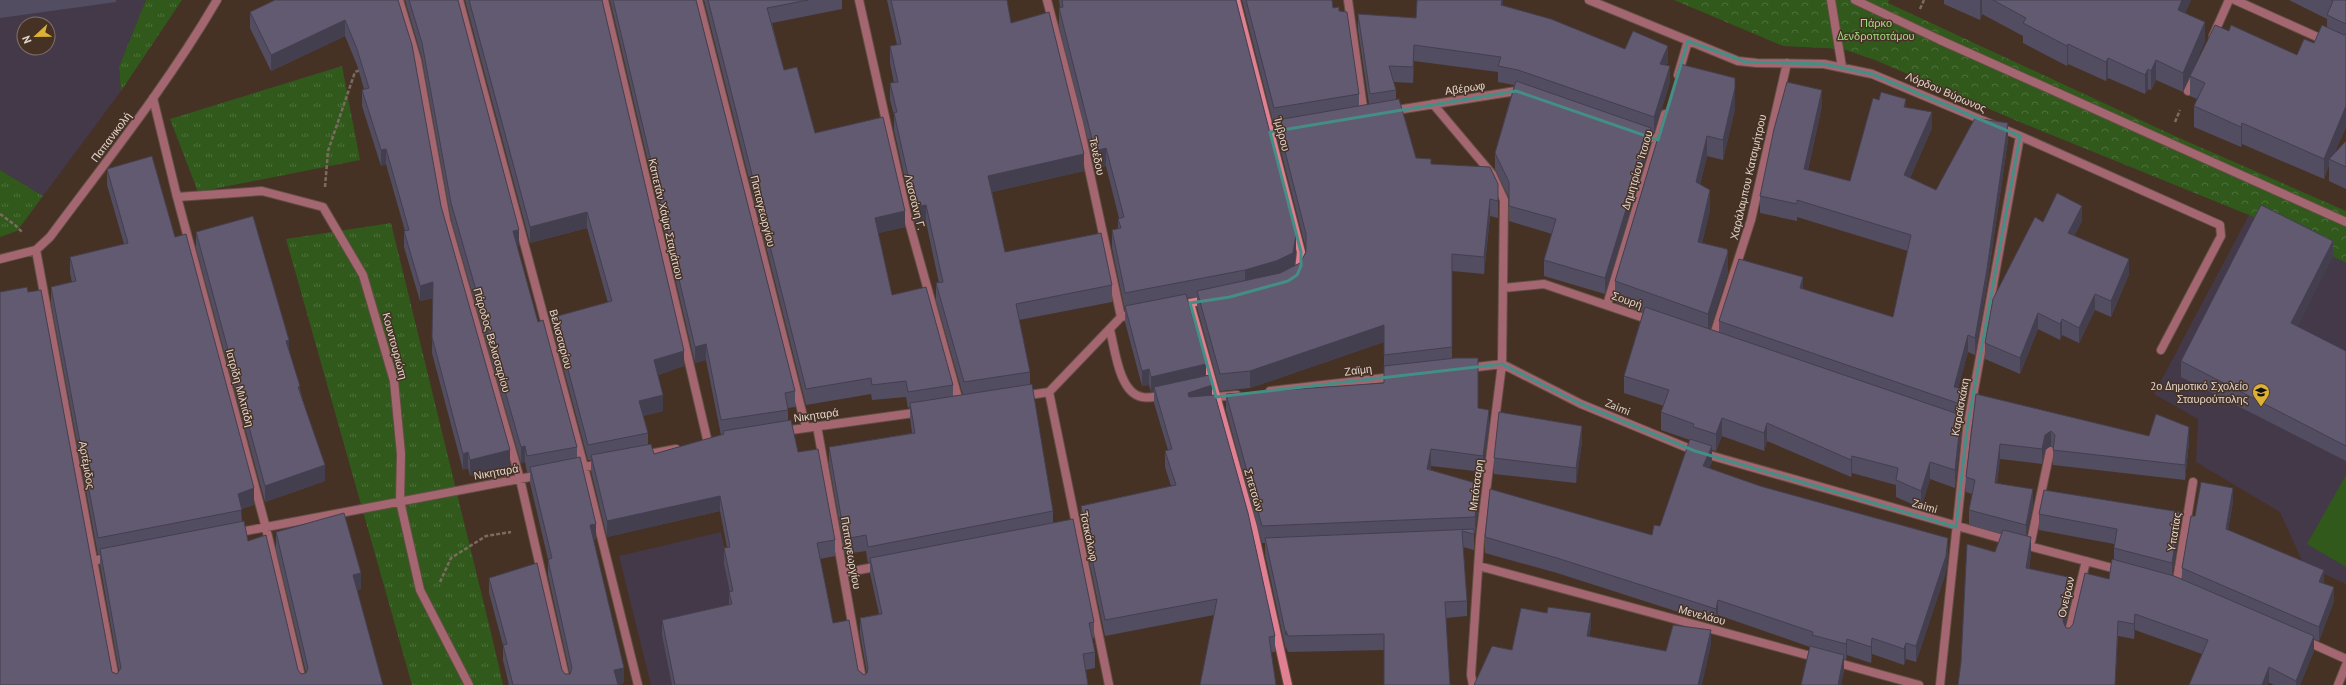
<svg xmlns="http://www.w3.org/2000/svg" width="2346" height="685" font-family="'PT Sans',sans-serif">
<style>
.education{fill:#443949;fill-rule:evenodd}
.grass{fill:url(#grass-tufts)}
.park{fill:url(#park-crowns)}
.pitch{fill:#30591b}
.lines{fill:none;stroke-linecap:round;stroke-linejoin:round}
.lane-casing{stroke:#624f43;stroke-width:10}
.street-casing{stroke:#624f43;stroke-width:10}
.secondary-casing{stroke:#624f43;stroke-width:10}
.path{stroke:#7d6a60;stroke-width:2.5;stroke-dasharray:4 2;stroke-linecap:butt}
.lane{stroke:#a46772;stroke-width:8}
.street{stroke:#a46772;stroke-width:8}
.secondary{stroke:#e17f93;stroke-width:8}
.wall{fill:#534d61}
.shaded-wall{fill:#443f4f}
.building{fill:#615a71;stroke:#443f4f}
.marked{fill:none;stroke:#448e86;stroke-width:3;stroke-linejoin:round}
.labels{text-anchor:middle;stroke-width:3;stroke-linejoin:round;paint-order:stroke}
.park-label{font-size:11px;fill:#9be17d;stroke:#463125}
.street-label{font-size:11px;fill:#e2d5cd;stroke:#463125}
.poi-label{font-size:11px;fill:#e2d5cd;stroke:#463125;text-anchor:end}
</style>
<defs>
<pattern id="grass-tufts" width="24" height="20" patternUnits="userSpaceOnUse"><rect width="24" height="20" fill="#30591b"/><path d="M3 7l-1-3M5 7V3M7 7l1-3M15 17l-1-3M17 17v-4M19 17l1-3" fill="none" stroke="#4e703b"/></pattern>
<pattern id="park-crowns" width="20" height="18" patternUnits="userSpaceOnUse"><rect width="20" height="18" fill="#30591b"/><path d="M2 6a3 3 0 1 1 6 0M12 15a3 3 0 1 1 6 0" fill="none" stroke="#4e703b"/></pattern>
</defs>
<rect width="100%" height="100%" fill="#463125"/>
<path class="education" d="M0 0H146L119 67 121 91 43 196 0 170ZM24 24H48V48H24Z
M2249 215 2346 263V584L2304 565 2280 512 2196 462 2198 419 2154 394Z
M721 532 754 685H651L619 556Z"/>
<path class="grass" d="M146 0H182L121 91 119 67Z
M342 66 360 160 198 192 170 119Z
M0 170 43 196 17 231 0 237Z
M391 223 493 641 503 685H412L286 239Z"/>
<path class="park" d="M1674 0H1889L1888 3 2177 137 2346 211V263L2249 215 2022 123 1875 60 1843 49 1783 46Z"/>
<path class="pitch" d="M2346 475V567L2307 544Z"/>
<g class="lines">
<g class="lane-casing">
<path id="lane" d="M1855 0 1940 40"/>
</g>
<g class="street-casing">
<path id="street" d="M399 0 417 60 446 220 520 479 567 685
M459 0 584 467 638 685
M604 0 708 443
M698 0 806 428
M859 0 907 215 960 405
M1047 0 1079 123 1121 317
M1348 0 1364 115
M1589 0 1738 61 1757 63 1824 64 1872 74 2020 136 2220 225 2221 236 2161 350
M1831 0 1842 67
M2235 0 2346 50
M2213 36 2229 0
M1940 40 2346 222
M1678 75 1688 41
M2188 91 2195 77
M153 98 177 197 266 528 303 685
M1433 104 1492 174 1504 200 1502 364 1480 539 1471 675 1473 685
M1391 111 1516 91 1522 93
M1640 134 1658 140
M177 197 262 191 323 207 363 275 394 381 401 454 400 501 420 590 469 685
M36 250 116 685
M0 259 36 250 50 237C108 159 168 84 217 0
M1504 288 1544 284 1650 320
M1607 305 1665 114
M1110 330C1115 349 1119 393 1142 397 1149 399 1157 396 1164 395
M1712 341 1751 220 1787 63
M1502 364 1581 404 1695 451 2010 541
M1469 368 1502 364
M1270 391 1393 377
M1049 392 1109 685
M1023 396 1049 392 1121 317 1135 314
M1216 397 1237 395
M817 426 863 685
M784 431 921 412
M644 455 676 449
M573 469 601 464
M235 533 540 475
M2021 544 2120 570
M2030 546 2050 451
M93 561 110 557
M1479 566 1818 658
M843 573 880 566
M2176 586 2193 482
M2068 636 2086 561
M2306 641 2346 659
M1835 662 1919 685
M1940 685 1967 429 2020 136
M2338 685 2346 665"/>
</g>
<g class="secondary-casing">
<path id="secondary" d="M1236 0 1301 252 1299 271
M1206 300 1190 303 1253 527 1288 685"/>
</g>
<path class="path" d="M1920 9 1924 0
M2175 122 2180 110
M325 187 328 151 355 72 360 70
M0 214 15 225 22 232
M440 582 451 558 486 536 511 532"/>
<use href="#lane" class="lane"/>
<use href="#street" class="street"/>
<use href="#secondary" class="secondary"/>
</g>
<path class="wall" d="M0 0H116V2L0 18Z
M398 0 441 206 510 466 470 476 468 468 463 470 432 353 433 298 420 301 404 247V231H405L386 164 381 166 362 106V90L364 89 357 65 345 36 271 71 250 28V12Z
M405 0H458L519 245 517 246 538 322 577 447V458L596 539 594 540 624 683 618 685H509L503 660V645L489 593V578L562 670 565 674H570L548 575V559L530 483V472H527L525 462 521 463 451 219 422 58Z
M465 0H602L684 366 658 375 663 411 643 416 648 433V444L654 454 721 435 706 360 695 363 610 0H696L795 391V407L788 408V421L798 452 835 540V556L820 559 833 623 858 670 864 675 867 673 860 634V618L879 614 870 573V562L868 563 866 551 845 554 829 463V447L912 433 910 418V407L908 408 906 397 872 400 871 394 806 405 704 0H842V9L772 23 784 70 815 133 905 227 878 233 892 295 953 385V396L963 395 936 300V283H939L926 222 915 224 894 130V115L890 100V83H894L890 63V46L897 45 887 0H1007L1011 23 1084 171 992 192 1005 252 1112 285V302L1019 320 1030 372V385L1053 511V522L1094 622V638H1092L1095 652V668L1086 670 1088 685H672L662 635V620L729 605V592H730L724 564V548L727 547 720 511 607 537 591 471V460H588L554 333V317L608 303 587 228 530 243Z
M1059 0H1236L1296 253 1294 266 1300 263 1306 252V249L1277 136V125L1274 126 1242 0H1332L1333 8 1339 11 1359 94V106L1369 104 1358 30V14L1416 18 1503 0V6L1625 49 1668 62 1666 65 1670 82 1654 133 1651 132V143L1605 294 1544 276V260L1552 234 1509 221V198L1495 169V153L1514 85 1498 82V72L1414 61 1413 83 1393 82 1396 90V100L1416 158 1431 164 1498 184V218L1490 216 1484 274 1452 271V358L1478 408 1489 426 1483 472 1431 466V470L1479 501 1475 534H1474V550L1463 547 1467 601V616L1446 618 1384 650 1288 652 1286 647V650L1265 554V543H1262L1226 410V394L1384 383V342L1250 388 1220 391 1197 307V297L1187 298 1206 375 1275 636V652H1272L1214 615 1105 636 1081 522V506L1171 486 1165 467V451L1168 450 1154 403V392H1151L1149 385 1142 386 1125 322V310L1112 248V230L1118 229V219L1119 218 1106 166 1095 169 1059 26V8H1060Z
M1944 0H2191L2185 13 2205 41 2183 92 2156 80 2151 90 2148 89 2145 94 2108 78 2106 81 2068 64 2067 66 2023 43V36L1982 14 1980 20 1944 4Z
M2289 0H2346V127L2334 154 2346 141V189L2329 181V165L2324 179 2242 144 2241 147 2194 127V106L2197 99 2190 96V76L2229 31 2297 55 2314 43 2327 27V19Z
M1680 64 1735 109 1723 160 1707 156 1700 185 1710 210 1702 243 1728 272 1710 329 1719 332V321L1803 289 1893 317 1908 251 1797 217V221L1760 213V196L1822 106 1808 170 1850 181 1906 108 1932 128 1910 178 1936 190 2008 140 1987 285 1975 355 1968 352 1958 388 1966 406 1963 422 1961 421V433L1955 488 1930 479 1921 508 1896 497V485L1852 473 1851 477 1767 441 1764 451 1722 436 1716 451 1712 450V462L1709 468 1948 554 1946 572 1916 662 1906 659 1904 665 1872 654 1871 663 1847 655 1846 660 1844 659V670L1841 685H1801L1810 647 1718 615 1716 624 1557 573 1485 553V537L1652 535 1660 526 1690 440 1661 430V412L1664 406 1624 393V376L1643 312 1615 302V281Z
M107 169 175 237 254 505 241 509 242 522 248 541 298 670 301 674 306 673 276 549V532L361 589 357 590 383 685H0L112 672 117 674 119 671 100 565V554L98 555 51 303V287L72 282 70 273V257L124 244 107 185Z
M2082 221 2074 236 2129 274 2111 317 2095 310 2079 343 2062 335 2060 340 2038 329 2020 374 1985 359V343L2043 222Z
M196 232 289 349 325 481 265 502 196 248Z
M2333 256 2297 326 2346 351V461L2181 377V361Z
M1976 394 2149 436 2189 442 2185 480 2053 465V448L2051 446 2045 450 2042 464 2000 459 1997 483 2033 504 2026 536 2031 553 2029 569 2073 593 2065 626 2066 628H2070L2109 579 2114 560V544L2039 530V514L2180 528 2172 575 2182 579V568L2195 516 2233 502 2228 530 2324 584 2334 601 2319 641 2314 639V651L2300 685H2274L2202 654 2135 630 2134 639 2118 636 2115 685 1995 552 2002 534 1969 525V510L1972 494 1966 492V477Z
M1582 442 1576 483 1494 474V458Z"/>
<path class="shaded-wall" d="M1502 0H1503V4L1501 21V5Z
M1980 0H1982V14L1980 20Z
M2182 0H2191L2178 30V10Z
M345 20V36L271 71V55Z
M2205 22V41L2183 92V73Z
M2068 44V64L2067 66V46Z
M1414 45V61L1413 83V67Z
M1668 46V62L1660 79V64Z
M2108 58V78L2106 81V62Z
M2156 60V80L2151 90V71Z
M1670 66V82L1654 133V117Z
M2148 69V89L2145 94V75Z
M1735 88V109L1723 160V140Z
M1822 90V106L1804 186V169Z
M1906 99V116L1904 107Z
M2346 106V127L2331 160 2329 159V165L2324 179V159Z
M1932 112V128L1904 192V175Z
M2008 123V140L1987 285 1975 355V338Z
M2242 123V144L2241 147V127Z
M1651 128V143L1605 294V278Z
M1707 136V156L1696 203V182Z
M1106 148V166L1095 169V151Z
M386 149V164L381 166V150Z
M1084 154V171L988 193V176Z
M1710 190V210L1698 262V242Z
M1490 199V216L1484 274V257Z
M926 205V222L915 224V207Z
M2082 206V221L2068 249V233Z
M905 211V227L875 234V218Z
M587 212V228L530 243V227Z
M519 230V245L513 247V231Z
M1296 235V253L1293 271 1245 287V270Z
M2333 241V256L2291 339V323Z
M1728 252V272L1708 335V314Z
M2129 259V274L2111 317V301Z
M1803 277V294L1800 288Z
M433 282V298L420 301V286Z
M2095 294V310L2079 343V328Z
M2038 313V329L2020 374V358Z
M2062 319V335L2060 340V324Z
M1384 325V342L1250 388V371Z
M1968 335V352L1954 402V387Z
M289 340V356L286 341Z
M706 344V360L695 363V347Z
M684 351V366L654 376V360Z
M1206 364V380L1154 387V392H1151V377Z
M1149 369V385L1142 386V371Z
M1212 385V400L1188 408V393Z
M1966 390V406L1963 422V405Z
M663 395V411L639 417V401Z
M1489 410V426L1483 472V456Z
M1961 415V433L1955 488V470Z
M1722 418V436L1716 451V434Z
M1767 423V441L1764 451V433Z
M1582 426V442L1576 483V468Z
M2189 427V442L2185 480V465Z
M2051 431V446L2045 450 2042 464V449L2045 435Z
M2000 444V459L1995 497V483Z
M525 446V462L521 463V447Z
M1712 446V462L1703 482V466Z
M1431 449V466L1427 486V469Z
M510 450V466L470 476V460Z
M468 452V468L463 470V454Z
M1852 456V473L1851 477V460Z
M1930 462V479L1921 508V491Z
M325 465V481L265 502V486Z
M1479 484V501L1475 534V517Z
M254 488V505L238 510V494Z
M2233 488V502L2226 543V529Z
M2033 489V504L2026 540V525Z
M720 496V511L607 537V521Z
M2180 512V528L2172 579V563Z
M596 524V539L590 541V525Z
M2031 537V553L2026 584V568Z
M1948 538V554L1946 572 1916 662V646Z
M2324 570V584L2319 582Z
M361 573V589L353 592V575Z
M2073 578V593L2063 637V621Z
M2334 587V601L2319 641V627Z
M1718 600V615L1716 624V609Z
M1591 613V628L1587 652V636Z
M2135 614V630L2134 639V624Z
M2118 621V636L2115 685Z
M1711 630V645L1702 685H1698Z
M2314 636V651L2300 685H2296V681Z
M1872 638V654L1871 663V647Z
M1847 639V655L1846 660V644Z
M1906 643V659L1904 665V649Z
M1844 655V670L1841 685H1838Z
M2269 667V682L2268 685H2262Z
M624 668V683L617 685 614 670Z"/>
<path class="building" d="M275 0H398L412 45 441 206 510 450 470 460 468 452 463 454 432 337 433 282 420 286 404 231 409 230 386 149 381 150 362 90 369 88 357 49 345 20 271 55 250 12Z
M409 0H458L519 230 513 231 538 322 543 320 577 447 527 456 525 446 521 447 451 203 422 43Z
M469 0H602L684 351 654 360 663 395 639 401 648 433 588 445 554 317 612 301 587 212 530 227Z
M613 0H696L795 391 785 393 788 410 721 420 706 344 695 347Z
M708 0H808L767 8 784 70 797 67 815 133 883 117 905 211 875 218 892 295 926 287 953 385 908 392 906 381 872 385 871 378 806 389Z
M891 0H1007L1011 23 1049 12 1084 154 988 176 1005 252 1101 233 1112 285 1016 304 1030 372 964 382 936 283 943 282 926 205 915 207 894 113 897 112 890 83 898 82 890 46 901 44Z
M1062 0H1236L1296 235 1293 253 1276 261 1245 270 1125 293 1112 230 1121 228 1118 219 1124 217 1106 148 1095 151 1059 8 1063 7Z
M1246 0H1332L1333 8 1339 7V11L1347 12 1359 94 1274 108Z
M1417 0H1502L1501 5 1551 19 1625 49 1633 31 1668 46 1660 64 1670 66 1654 117 1518 70 1498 66 1501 57 1414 45 1413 67 1389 66 1396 90 1370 94 1358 14 1416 18Z
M1993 0H2182L2178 10 2205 22 2183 73 2156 60 2151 71 2148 69 2145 75 2108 58 2106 62 2068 44 2067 46 2023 23 2026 18Z
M2331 0H2346V24L2327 15 2333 1Z
M2215 25 2229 31 2231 25 2297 55 2304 39 2314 43 2322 25 2344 35 2346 34V106L2324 159 2242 123 2241 127 2194 106 2205 83 2190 76Z
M1680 64 1735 78V88L1723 140 1707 136 1696 182 1710 190 1698 242 1727 249 1728 252 1708 314 1615 281Z
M1516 81 1651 128 1605 278 1544 260 1556 219 1509 206V182L1495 153Z
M1787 82 1822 90 1804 169 1850 181 1873 98 1879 100 1881 92 1906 99 1904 107 1932 112 1904 175 1936 190 1975 118 2008 123 1987 269 1975 338 1968 335 1954 387 1966 390 1963 405 1719 321 1739 259 1803 277 1800 288 1893 317 1911 235 1797 200V204L1760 196 1774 129Z
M1399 99 1416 158 1431 159V164L1490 167 1498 184V201L1490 199 1484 257 1452 254V347L1384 355V325L1250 371 1220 374 1197 291 1280 273 1300 263 1306 252V234L1277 120Z
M2346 141V167L2329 159Z
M152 156 175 237 186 234 254 488 238 494 242 510 98 538 51 287 76 281 70 257 128 243 107 169Z
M2057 193 2082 206 2068 233 2129 259 2111 301 2095 294 2079 328 2062 319 2060 324 2038 313 2020 358 1985 343 1993 299 2035 217 2043 222Z
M2261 205 2333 241 2291 323 2346 351V446L2181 361Z
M253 216 289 340 286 341 300 386 298 387 325 465 265 486 196 232Z
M27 287 28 292 41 290 112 672 117 674 121 668 100 549 244 521 248 541 266 535 298 670 301 674 306 673 308 668 276 532 344 513 361 573 353 575 383 685H0V292Z
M1186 294 1206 364 1151 377 1149 369 1142 371 1125 306Z
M1645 307 1961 415 1955 470 1930 462 1921 491 1896 480 1898 468 1852 456 1851 460 1767 423 1764 433 1722 418 1716 434 1697 428 1693 427 1694 424 1661 412 1669 390 1624 376Z
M1456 358H1478V408L1489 410 1483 456 1431 449 1427 469 1479 484 1475 517 1262 526 1226 394 1384 383V366Z
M1209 375 1212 385 1188 393 1189 397 1215 395 1248 513 1275 636 1269 637 1276 685H1200L1217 599 1105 620 1081 506 1176 485 1165 451 1172 449 1154 387Z
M1032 384 1053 511 868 547 866 535 845 539 829 447 915 433 910 403Z
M1976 394 2149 436 2156 414 2189 427 2185 465 2053 450 2055 435 2051 431 2045 435 2042 449 2000 444 1995 483 2033 489 2026 525 1969 510 1975 480 1966 477Z
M1499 412 1582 426 1576 468 1494 458Z
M791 420 798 452 818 449 835 540 817 543 833 623 849 620 858 670 864 675 867 673 868 668 860 618 882 614 870 558 1073 519 1094 622 1089 623 1095 652 1083 654 1088 685H675L662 620 732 604 729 592 733 591 724 548 730 547 720 496 607 521 591 455 651 444 654 454 724 434 723 431Z
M1690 439 1712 446 1703 466 1760 486 1948 538 1946 556 1916 646 1906 643 1904 649 1872 638 1871 647 1847 639 1846 644 1812 635 1813 632 1718 600 1716 609 1557 558 1485 537 1490 489 1652 535 1654 525 1660 526Z
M580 457 596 524 590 525 624 668 614 670 618 685H513L503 645 507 644 489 578 537 563 562 670 565 674H570L572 668 548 560 552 558 530 467Z
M2201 482 2233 488 2226 529 2324 570 2319 582 2334 587 2319 627 2182 568 2191 516H2195Z
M2044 490 2180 512 2172 563 2114 548 2117 529 2039 514Z
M1474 529V534L1462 531 1467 601 1445 602 1450 685H1384V634L1288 636 1286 631V635L1265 538Z
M2003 530 2031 537 2026 568 2073 578 2063 621 2066 628H2070L2073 624 2085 573 2109 579 2112 559 2174 576 2314 636 2296 681 2269 667 2262 685H2189L2208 640 2135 614 2134 624 2118 621 2115 685H1958L1961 662 1967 544 1995 552Z
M1548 607 1591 613 1587 636 1666 651 1673 625 1711 630 1698 685H1474L1492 646 1512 650 1521 608 1547 613Z
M1810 646 1844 655 1838 685H1801Z"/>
<path class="marked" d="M1688 41 1746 62 1824 64 1872 74 2020 136 1967 429 1956 527 1695 451 1581 404 1502 364 1216 397 1190 303 1230 297 1288 281 1297 275 1301 266V252L1270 132 1516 91 1658 140Z"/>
<defs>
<g id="school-pin" transform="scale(0.9)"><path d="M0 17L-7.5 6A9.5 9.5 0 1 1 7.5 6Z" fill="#ddb133" stroke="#463125"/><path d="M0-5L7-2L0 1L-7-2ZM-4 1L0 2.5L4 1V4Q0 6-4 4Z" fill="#111"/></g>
</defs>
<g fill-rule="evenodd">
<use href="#school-pin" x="2261" y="392"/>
</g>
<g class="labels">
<g class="park-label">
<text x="1876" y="27">Πάρκο<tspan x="1876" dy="13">Δενδροποτάμου</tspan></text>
</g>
<g class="street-label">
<text transform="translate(1465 88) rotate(-9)" y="4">Αβέρωφ</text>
<text transform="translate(1946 92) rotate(23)" y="4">Λόρδου Βύρωνος</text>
<text transform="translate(1282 134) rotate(76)" y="4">Ίμβρου</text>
<text transform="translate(111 137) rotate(-53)" y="4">Παπανικολή</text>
<text transform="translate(1097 156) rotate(78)" y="4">Τενέδου</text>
<text transform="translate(1637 170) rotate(-73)" y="4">Δημητρίου Ίτσιου</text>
<text transform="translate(1748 177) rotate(-77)" y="4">Χαράλαμπου Κατσιμήτρου</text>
<text transform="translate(915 202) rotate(76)" y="4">Λασσάνη Γ.</text>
<text transform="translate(763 211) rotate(76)" y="4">Παπαγεωργίου</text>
<text transform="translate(666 219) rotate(77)" y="4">Καπετάν Χάψα Σταμάτιου</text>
<text transform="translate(1627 300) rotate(19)" y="4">Σουρή</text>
<text transform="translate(561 339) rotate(75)" y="4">Βελισσαρίου</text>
<text transform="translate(492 340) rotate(74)" y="4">Πάροδος Βελισσαρίου</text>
<text transform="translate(395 346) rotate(75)" y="4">Κουντουριώτη</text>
<text transform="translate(1358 370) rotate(-7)" y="4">Ζαϊμη</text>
<text transform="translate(240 388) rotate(75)" y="4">Ιατρίδη Μιλτιάδη</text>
<text transform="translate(1618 407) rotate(22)" y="4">Zaimi</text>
<text transform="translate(1960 407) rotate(-80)" y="4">Καραϊσκάκη</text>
<text transform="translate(816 415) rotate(-8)" y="4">Νικηταρά</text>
<text transform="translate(87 465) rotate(80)" y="4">Αρτέμιδος</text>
<text transform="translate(496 472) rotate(-10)" y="4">Νικηταρά</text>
<text transform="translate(1476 485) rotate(-83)" y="4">Μπότσαρη</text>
<text transform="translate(1254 490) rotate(74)" y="4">Σπετσών</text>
<text transform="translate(1925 506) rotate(16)" y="4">Zaimi</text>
<text transform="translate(2174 532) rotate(-81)" y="4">Υπατίας</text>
<text transform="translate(1089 536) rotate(78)" y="4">Τσακάλωφ</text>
<text transform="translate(851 553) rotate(80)" y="4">Παπαγεωργίου</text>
<text transform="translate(2066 597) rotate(-77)" y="4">Ονείρων</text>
<text transform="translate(1702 615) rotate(15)" y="4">Μενελάου</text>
</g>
<g class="poi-label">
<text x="2248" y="390">2ο Δημοτικό Σχολείο<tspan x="2248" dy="13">Σταυρούπολης</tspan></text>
</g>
</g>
<g transform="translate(36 36) rotate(248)"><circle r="19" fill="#463125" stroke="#847368"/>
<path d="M0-3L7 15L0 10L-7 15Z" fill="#ddb133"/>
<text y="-6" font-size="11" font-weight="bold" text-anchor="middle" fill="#e2d5cd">N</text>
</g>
</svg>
